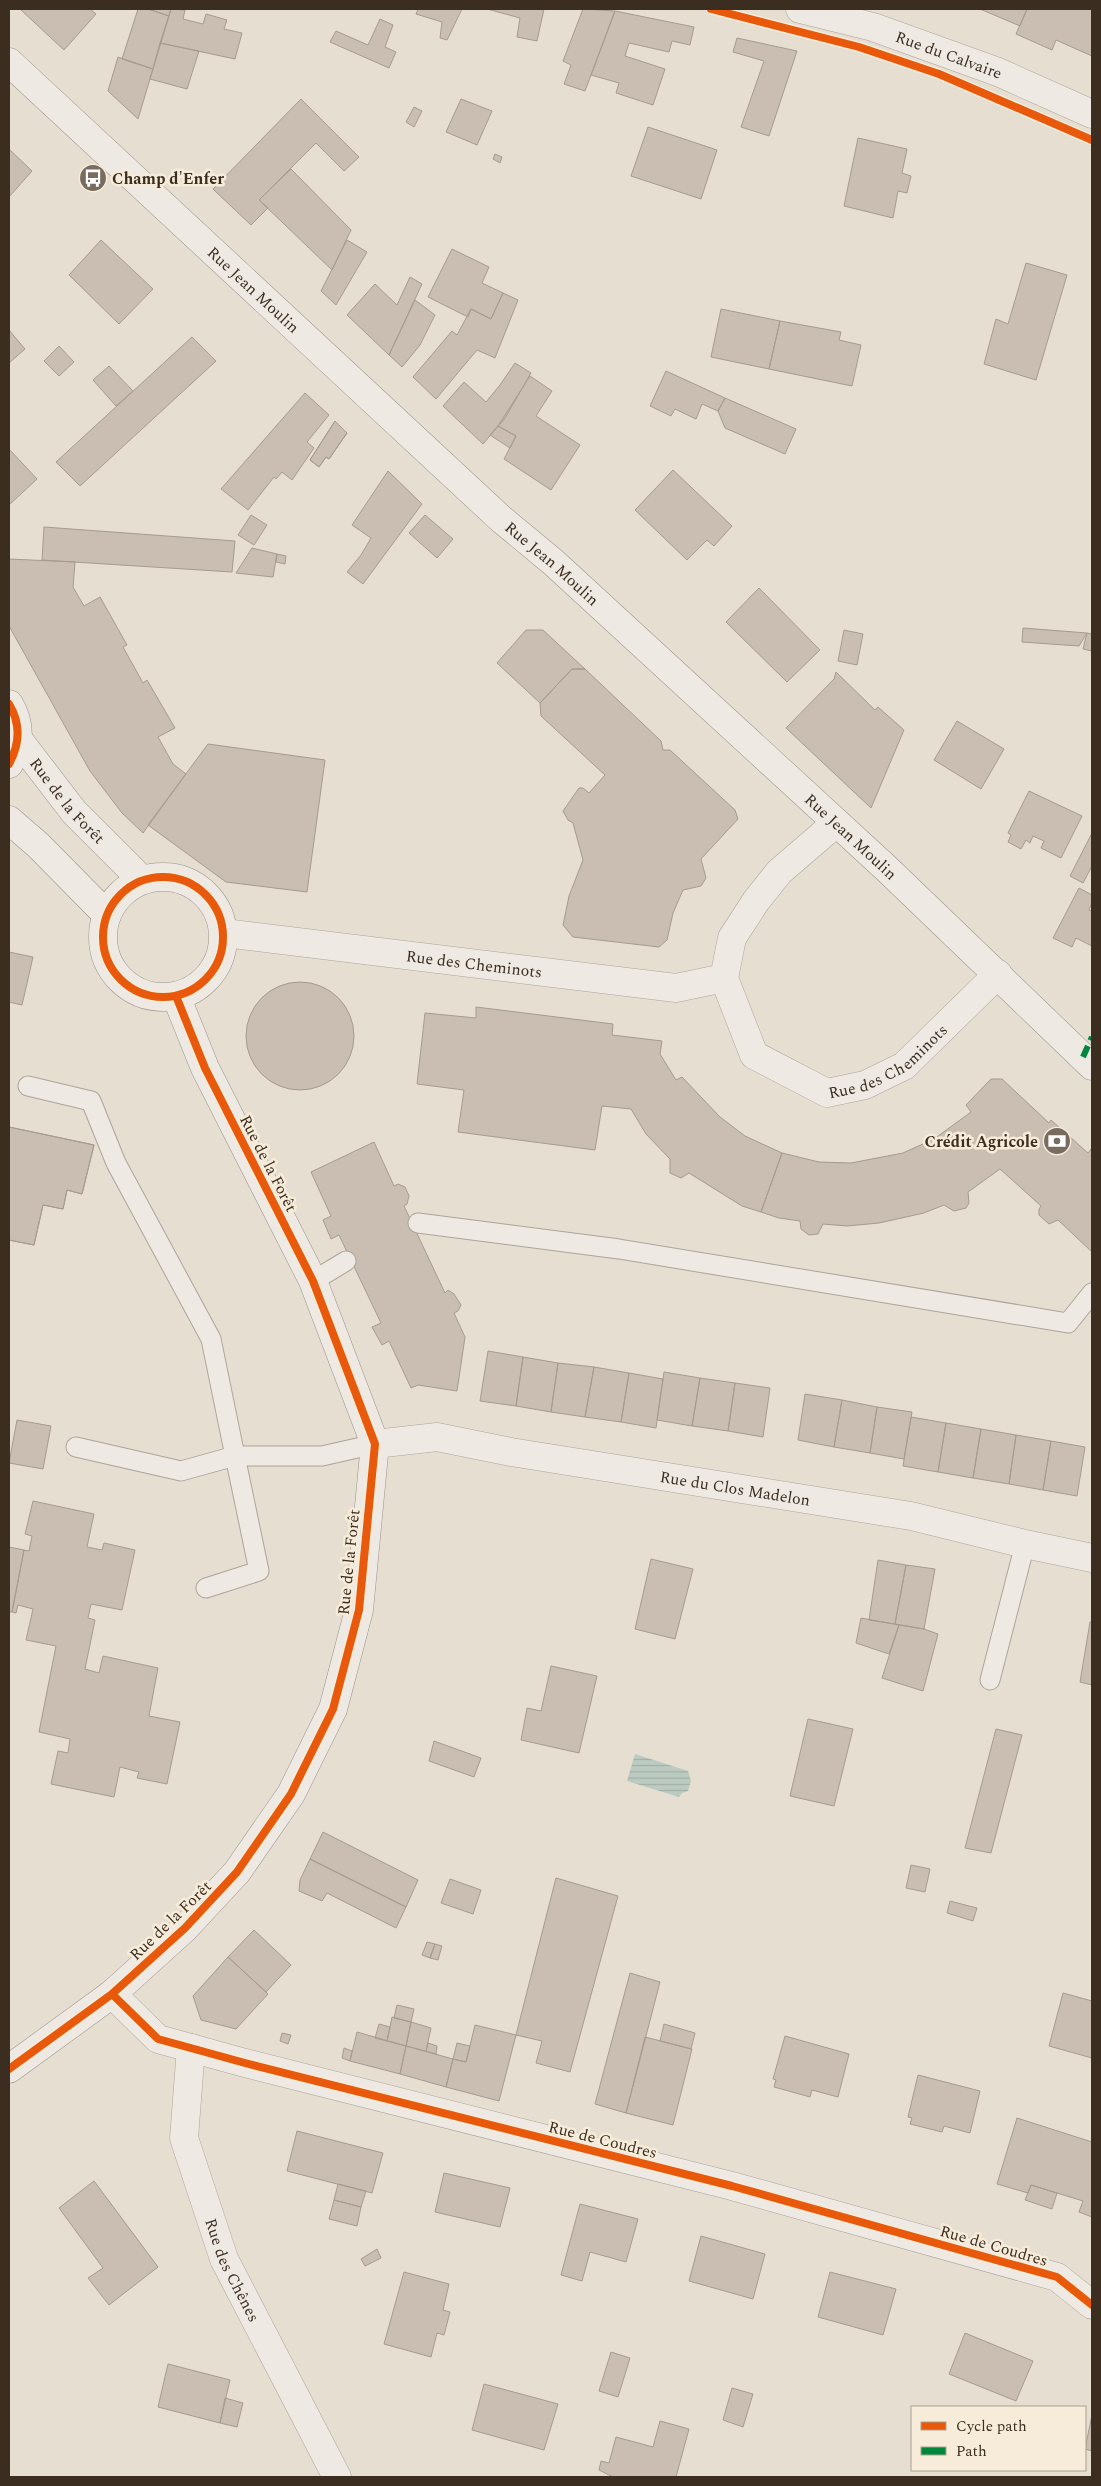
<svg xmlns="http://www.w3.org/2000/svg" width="1101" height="2486" font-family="Spectral,serif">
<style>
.water{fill:url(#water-rules)}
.building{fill:#cabdb2;stroke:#a79a90}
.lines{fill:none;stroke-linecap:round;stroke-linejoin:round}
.lane-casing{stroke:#aca49a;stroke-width:21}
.street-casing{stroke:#aca49a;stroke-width:29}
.secondary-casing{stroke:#9c938a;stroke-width:29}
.lane{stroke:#eeeae3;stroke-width:19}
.street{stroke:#eeeae3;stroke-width:28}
.secondary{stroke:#eeeae3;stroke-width:28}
.quiet{stroke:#00873e;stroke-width:6;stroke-dasharray:12 6;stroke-linecap:butt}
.cycleway-casing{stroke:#f6ecd9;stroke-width:11}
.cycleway{stroke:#e8590c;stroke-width:8}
.labels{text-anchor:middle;stroke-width:5;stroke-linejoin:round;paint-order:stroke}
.street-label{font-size:16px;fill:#3c2d21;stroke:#f6ecd9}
.poi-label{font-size:16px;font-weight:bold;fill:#3c2d21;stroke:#f6ecd9;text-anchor:start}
</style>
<defs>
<pattern id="water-rules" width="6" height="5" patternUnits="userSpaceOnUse" patternTransform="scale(1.25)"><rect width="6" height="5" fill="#bccbc1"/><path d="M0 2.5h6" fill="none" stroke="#a2afa6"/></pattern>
</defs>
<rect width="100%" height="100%" fill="#e6ded1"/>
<path class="water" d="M635 1754 688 1771 691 1781 688 1791 682 1793 679 1797 627 1781Z"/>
<path class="building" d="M20 9H90L96 14 64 50Z
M138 9H148L169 16 153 69 122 59Z
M148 9H171L169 16Z
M171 9 185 10 183 19 203 24 206 14 227 20 224 29 242 33 235 59 160 43Z
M418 9H462L447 40 440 38 442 22 416 14Z
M487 9H544L537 41 517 37 520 18Z
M583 9 615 11 585 91 564 84 571 65 563 61Z
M980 9H1027L1020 26Z
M1027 9H1092V56L1056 40 1052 50 1016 34Z
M615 11 694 27 690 45 672 41 669 52 629 43 625 56 665 69 653 105 616 93 619 83 591 75Z
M380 19 393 25 385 47 396 52 389 68 330 42 336 31 368 45Z
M737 38 797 51 769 136 741 127 764 61 733 52Z
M160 43 199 51 187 89 150 79Z
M118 57 153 69 138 119 108 91Z
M301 99 359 157 344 171 316 143 259 200 268 208 251 225 213 189Z
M461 99 492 111 477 145 446 132Z
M414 107 422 111 414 127 406 122Z
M648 127 717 150 701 199 631 176Z
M858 138 907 149 902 173 911 176 907 193 898 191 893 218 844 206Z
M9 149 32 171 9 197Z
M495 154 502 157 500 163 493 159Z
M291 169 351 230 332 270 259 200Z
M101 240 153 289 119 324 69 275Z
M347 240 367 252 336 305 321 291Z
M452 249 489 267 482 283 503 293 491 319 471 309 468 317 428 297Z
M1026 263 1067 275 1036 380 984 364 996 319 1008 324Z
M410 277 422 284 389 355 347 315 375 284 397 305Z
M503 293 518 300 495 358 477 350 436 399 413 377 452 331 457 335 471 309 491 319Z
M415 300 435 315 420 345 402 367 389 355Z
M721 309 780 321 769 369 711 357Z
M780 321 841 332 839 340 861 345 852 386 769 369Z
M9 330 25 349 9 363Z
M192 337 216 361 80 486 56 462Z
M59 346 74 362 59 376 44 361Z
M515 363 531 373 505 418 483 444 443 406 464 382 486 402 500 385Z
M109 366 133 391 116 406 93 380Z
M666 371 725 398 718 411 702 404 696 419 675 409 671 416 650 406Z
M530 376 552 391 536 416 580 445 551 490 504 459 516 436 498 426Z
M305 393 329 415 307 442 314 448 292 480 282 472 276 479 274 477 248 510 221 489Z
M725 398 796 429 785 454 725 428 718 411Z
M335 421 347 433 329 459 326 457 319 467 310 460Z
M335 421 347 433 329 459 326 457 319 467 310 460Z
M498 426 516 436 510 448 490 435Z
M9 449 37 479 9 505Z
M673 470 732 526 714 546 707 540 687 560 635 510Z
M388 471 422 504 363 584 347 572 361 555 371 538 352 525Z
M251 515 267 525 254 545 238 535Z
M425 515 453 539 437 558 409 533Z
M44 527 235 541 232 572 42 560Z
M252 548 277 554 273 577 236 573Z
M277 554 286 556 285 564 276 562Z
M9 559 75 562 73 587 84 606 100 597 127 645 123 647 143 683 147 680 175 728 158 737 173 764 186 774 143 833 122 813 90 771 9 626Z
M759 588 820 650 787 682 726 622Z
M1023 628 1087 633 1079 646 1022 642Z
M526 630H543L585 669H572L540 703 497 663Z
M844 630 863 634 857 665 838 661Z
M1087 633 1092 634V651L1083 649Z
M572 669H585L661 741 663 750H670L735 810 738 819 701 859 706 878 701 886 683 890 673 913 667 940 659 947 573 937 563 925 569 896 583 860 573 823 568 820 563 811 579 788H583L589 793 605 775 541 716 540 703Z
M836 672 875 710 878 707 904 730 871 808 786 728 834 679Z
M957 721 1004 749 981 789 934 760Z
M208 744 325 760 307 892 226 882 148 825Z
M1029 791 1082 816 1061 858 1041 848 1044 841 1033 836 1030 843 1026 840 1021 849 1008 842 1011 835 1008 833Z
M1092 833V866L1083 883 1070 876Z
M1079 888 1092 895V903L1089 910 1092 911V946L1076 938 1072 947 1053 938Z
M9 952 33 957 22 1005 9 1002Z
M246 1036a54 54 0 1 1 108 0a54 54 0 1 1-108 0Z
M476 1007 613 1024 612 1035 662 1041 660 1054 676 1080 682 1077 720 1117 745 1136 782 1153 761 1212 742 1206 689 1173 681 1178 670 1173V1159L646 1134 631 1109 602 1106 595 1150 458 1132 464 1090 417 1084 425 1013 476 1018Z
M991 1079H1002L1049 1123 1051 1120 1088 1153 1092 1148V1252L1058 1220 1049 1224 1039 1215V1209L1041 1206 1000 1169 968 1192 969 1203 966 1208 954 1211 944 1205 924 1213 879 1223 847 1226 823 1224 818 1234 809 1235 801 1229 800 1221 779 1218 761 1212 782 1153 819 1162 851 1163 903 1153 934 1139 971 1112 966 1105Z
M9 1127 94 1145 82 1194 67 1190 63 1209 43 1205 34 1245 9 1240Z
M9 1127 94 1145 82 1194 67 1190 63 1209 43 1205 34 1245 9 1240Z
M374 1142 394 1186 398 1184 405 1187 409 1196 407 1204 404 1206 445 1293 448 1290 454 1294 461 1305 458 1311 454 1313 465 1337 457 1391 418 1385 411 1388 389 1341 382 1345 372 1327 381 1323 339 1235 331 1239 323 1220 331 1216 311 1172Z
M488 1351 523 1357 516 1406 480 1401Z
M523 1357 558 1363 551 1412 516 1406Z
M558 1363 594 1367 585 1417 551 1412Z
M594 1367 629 1373 621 1422 585 1417Z
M664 1372 700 1378 692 1426 657 1420Z
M629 1373 663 1379 656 1428 621 1422Z
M700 1378 735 1383 728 1431 692 1426Z
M735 1383 770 1388 763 1437 728 1431Z
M805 1394 842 1400 834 1447 798 1440Z
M842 1400 877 1407 870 1453 834 1447Z
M877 1407 912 1412 904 1459 870 1453Z
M911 1417 946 1423 938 1472 903 1466Z
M17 1420 51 1426 43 1469 9 1463Z
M946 1423 981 1429 973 1478 938 1472Z
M981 1429 1016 1435 1009 1484 973 1478Z
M1016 1435 1051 1441 1043 1490 1009 1484Z
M1051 1441 1085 1447 1077 1496 1043 1490Z
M33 1501 94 1514 87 1547 102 1550 104 1543 135 1550 122 1610 91 1604 88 1618 95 1620 85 1669 99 1673 103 1656 158 1668 149 1716 180 1722 167 1784 137 1778 139 1772 120 1767 114 1797 51 1784 58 1751 68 1753 70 1739 39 1732 56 1646 26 1640 33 1609 18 1605 16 1613 12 1612 24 1550 29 1551 32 1536 25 1534Z
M9 1547 24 1550 12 1612H9Z
M651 1559 693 1569 675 1639 635 1629Z
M878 1560 906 1565 895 1624 869 1620Z
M906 1565 935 1569 924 1629 895 1624Z
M861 1618 899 1625 889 1654 856 1643Z
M1090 1622H1092V1685L1080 1682Z
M899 1625 924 1629 938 1634 923 1691 882 1678Z
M551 1666 597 1676 579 1753 521 1740 527 1708 541 1711Z
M808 1719 853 1729 834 1806 790 1796Z
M996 1729 1022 1735 991 1853 965 1848Z
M434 1741 481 1758 474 1777 429 1761Z
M323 1832 418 1880 406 1907 310 1859Z
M310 1859 406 1907 396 1928 327 1893 322 1901 299 1891 300 1880Z
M911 1865 930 1869 925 1892 906 1888Z
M556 1878 618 1896 570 2072 536 2063 542 2041 516 2035Z
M450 1879 481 1890 473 1914 441 1903Z
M950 1901 977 1908 973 1921 947 1913Z
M254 1930 291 1965 266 1992 228 1957Z
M427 1942 435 1944 430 1958 422 1955Z
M435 1944 442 1946 438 1960 430 1958Z
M228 1957 268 1994 236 2029 201 2020 193 1996Z
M630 1973 660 1982 626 2113 595 2104Z
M1063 1993 1092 2001V2058L1049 2046Z
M397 2005 414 2009 411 2022 394 2018Z
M392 2017 411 2022 406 2046 387 2041Z
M411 2022 431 2028 426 2051 406 2046Z
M379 2024 390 2027 387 2041 375 2038Z
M664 2024 695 2033 691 2049 660 2041Z
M475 2025 516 2035 499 2101 446 2087 453 2059 466 2062Z
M357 2032 406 2046 400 2074 350 2061Z
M282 2033 291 2035 288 2044 280 2041Z
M785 2036 849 2054 838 2097 812 2090 810 2097 774 2087 776 2080 773 2079Z
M645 2037 692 2049 673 2125 626 2113Z
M428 2043 437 2046 436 2054 426 2051Z
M457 2043 470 2046 466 2062 453 2059Z
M406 2046 453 2059 446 2087 400 2074Z
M344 2048 352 2051 350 2061 342 2058Z
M918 2075 980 2091 970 2133 944 2126 942 2132 910 2124 912 2118 908 2117Z
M1017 2118 1092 2142V2217L1079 2212 1083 2201 1031 2185 1028 2193 997 2184Z
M297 2131 383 2153 372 2193 287 2171Z
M444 2173 510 2188 500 2227 435 2212Z
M94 2181 158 2267 109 2305 88 2278 103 2268 59 2208Z
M338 2184 366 2191 361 2207 334 2200Z
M1031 2185 1057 2193 1052 2209 1025 2200Z
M334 2200 361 2207 357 2226 329 2219Z
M580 2204 638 2219 626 2262 590 2252 582 2281 561 2275Z
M701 2236 765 2254 753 2299 689 2281Z
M377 2249 381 2258 365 2266 361 2259Z
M404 2272 449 2284 443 2310 450 2312 444 2335 437 2333 431 2357 384 2344Z
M830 2272 896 2289 883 2335 818 2317Z
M965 2333 1033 2361 1016 2401 949 2374Z
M611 2352 630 2358 618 2397 599 2391Z
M168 2364 230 2380 220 2423 158 2407Z
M484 2384 558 2404 544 2450 472 2430Z
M732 2388 753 2394 743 2427 723 2420Z
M225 2398 243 2403 237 2427 220 2423Z
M1092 2415V2451L1085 2449Z
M660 2421 689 2429 676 2477H613L599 2470 601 2461 609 2463 616 2437 653 2447Z"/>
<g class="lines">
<g class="lane-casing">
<path id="lane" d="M28 1086 91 1101 116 1163 211 1339 235 1456 181 1471 76 1447
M418 1223 619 1249 1068 1323 1092 1293
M313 1281 346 1261
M206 1588 259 1571 235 1456H322L375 1444
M990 1680 1025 1544"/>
</g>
<g class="street-casing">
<g id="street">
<path id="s1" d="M800 9 873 27 998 72 1092 114"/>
<path id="s2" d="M836 823 779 872 756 901 732 938 724 978 754 1055 827 1093 865 1085 904 1066 998 974"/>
<path id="s3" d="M224 933 676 988 724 978"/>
<path id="s4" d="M375 1444 437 1437 511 1452 911 1516 1025 1544 1092 1558"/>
<path d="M112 1994 158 2039 245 2063 732 2186 1057 2277 1092 2305"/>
<path id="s5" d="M191 2048 184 2138 224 2259 337 2477"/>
</g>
</g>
<g class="secondary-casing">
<g id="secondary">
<path id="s6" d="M9 62 501 519 553 562 887 869 1092 1066"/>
<path d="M9 704C21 724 20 744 9 764"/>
<path id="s7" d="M18 739 74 812 142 880"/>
<path d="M9 820 38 845 107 915"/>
<circle cx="163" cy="937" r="60"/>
<path d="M9 2069 112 1994 185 1928 237 1872 291 1794 333 1709 359 1610 375 1444 313 1281 205 1068 176 996"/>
</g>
</g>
<use href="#lane" class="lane"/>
<use href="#street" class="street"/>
<use href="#secondary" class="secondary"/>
<path class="quiet" d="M1083 1057 1092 1037"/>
<g class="cycleway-casing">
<path id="cycleway" d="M711 9 859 47 939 74 1092 140
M9 704C21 724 20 744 9 764
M103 937a60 60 0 1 1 120 0a60 60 0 1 1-120 0Z
M112 1994 158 2039 245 2063 732 2186 1057 2277 1092 2305
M9 2069 112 1994 185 1928 237 1872 291 1794 333 1709 359 1610 375 1444 313 1281 205 1068 176 996"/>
</g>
<use href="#cycleway" class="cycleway"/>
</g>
<defs>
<g id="bus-disc" transform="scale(1.4375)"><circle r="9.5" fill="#786b5f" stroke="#f6ecd9"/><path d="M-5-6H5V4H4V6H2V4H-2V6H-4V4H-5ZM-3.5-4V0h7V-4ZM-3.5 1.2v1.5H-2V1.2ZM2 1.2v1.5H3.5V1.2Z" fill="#fff"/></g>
<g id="bank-disc" transform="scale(1.4375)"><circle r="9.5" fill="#786b5f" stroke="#f6ecd9"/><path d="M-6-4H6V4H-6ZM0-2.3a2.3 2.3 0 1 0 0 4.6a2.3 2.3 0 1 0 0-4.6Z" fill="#fff"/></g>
</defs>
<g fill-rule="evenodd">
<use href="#bus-disc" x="93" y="178"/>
<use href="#bank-disc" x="1057" y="1141"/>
</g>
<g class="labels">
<g class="street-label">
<text dy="6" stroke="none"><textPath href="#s1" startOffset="156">Rue du Calvaire</textPath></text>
<text dy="6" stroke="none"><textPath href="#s6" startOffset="334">Rue Jean Moulin</textPath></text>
<text dy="6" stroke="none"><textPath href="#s6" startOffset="739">Rue Jean Moulin</textPath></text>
<text dy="6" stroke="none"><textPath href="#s7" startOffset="79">Rue de la Forêt</textPath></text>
<text dy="6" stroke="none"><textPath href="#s6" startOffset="1144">Rue Jean Moulin</textPath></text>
<text dy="6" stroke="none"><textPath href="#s3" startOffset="252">Rue des Cheminots</textPath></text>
<text dy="6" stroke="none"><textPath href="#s2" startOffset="432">Rue des Cheminots</textPath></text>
<text transform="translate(269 1163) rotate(63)" y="6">Rue de la Forêt</text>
<text dy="6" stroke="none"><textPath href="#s4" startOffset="365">Rue du Clos Madelon</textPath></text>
<text transform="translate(348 1562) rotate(-84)" y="6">Rue de la Forêt</text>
<text transform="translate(170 1920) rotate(-44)" y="6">Rue de la Forêt</text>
<text transform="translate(603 2139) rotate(14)" y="6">Rue de Coudres</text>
<text transform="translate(994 2245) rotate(16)" y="6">Rue de Coudres</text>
<text dy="6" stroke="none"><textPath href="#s5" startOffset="231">Rue des Chênes</textPath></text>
</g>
<g class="poi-label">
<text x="112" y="184">Champ d'Enfer</text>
<text x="1038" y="1147" text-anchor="end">Crédit Agricole</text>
</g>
</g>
<rect width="1101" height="2486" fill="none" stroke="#3c2d21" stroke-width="20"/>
<rect x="911" y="2406" width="175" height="65" fill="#f6ecd9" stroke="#aca08f"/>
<rect x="921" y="2422" width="25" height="8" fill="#e8590c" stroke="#aca08f"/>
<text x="956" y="2431" font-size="15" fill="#3c2d21">Cycle path</text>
<rect x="921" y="2447" width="25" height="8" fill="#00873e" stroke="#aca08f"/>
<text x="956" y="2456" font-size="15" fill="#3c2d21">Path</text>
</svg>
